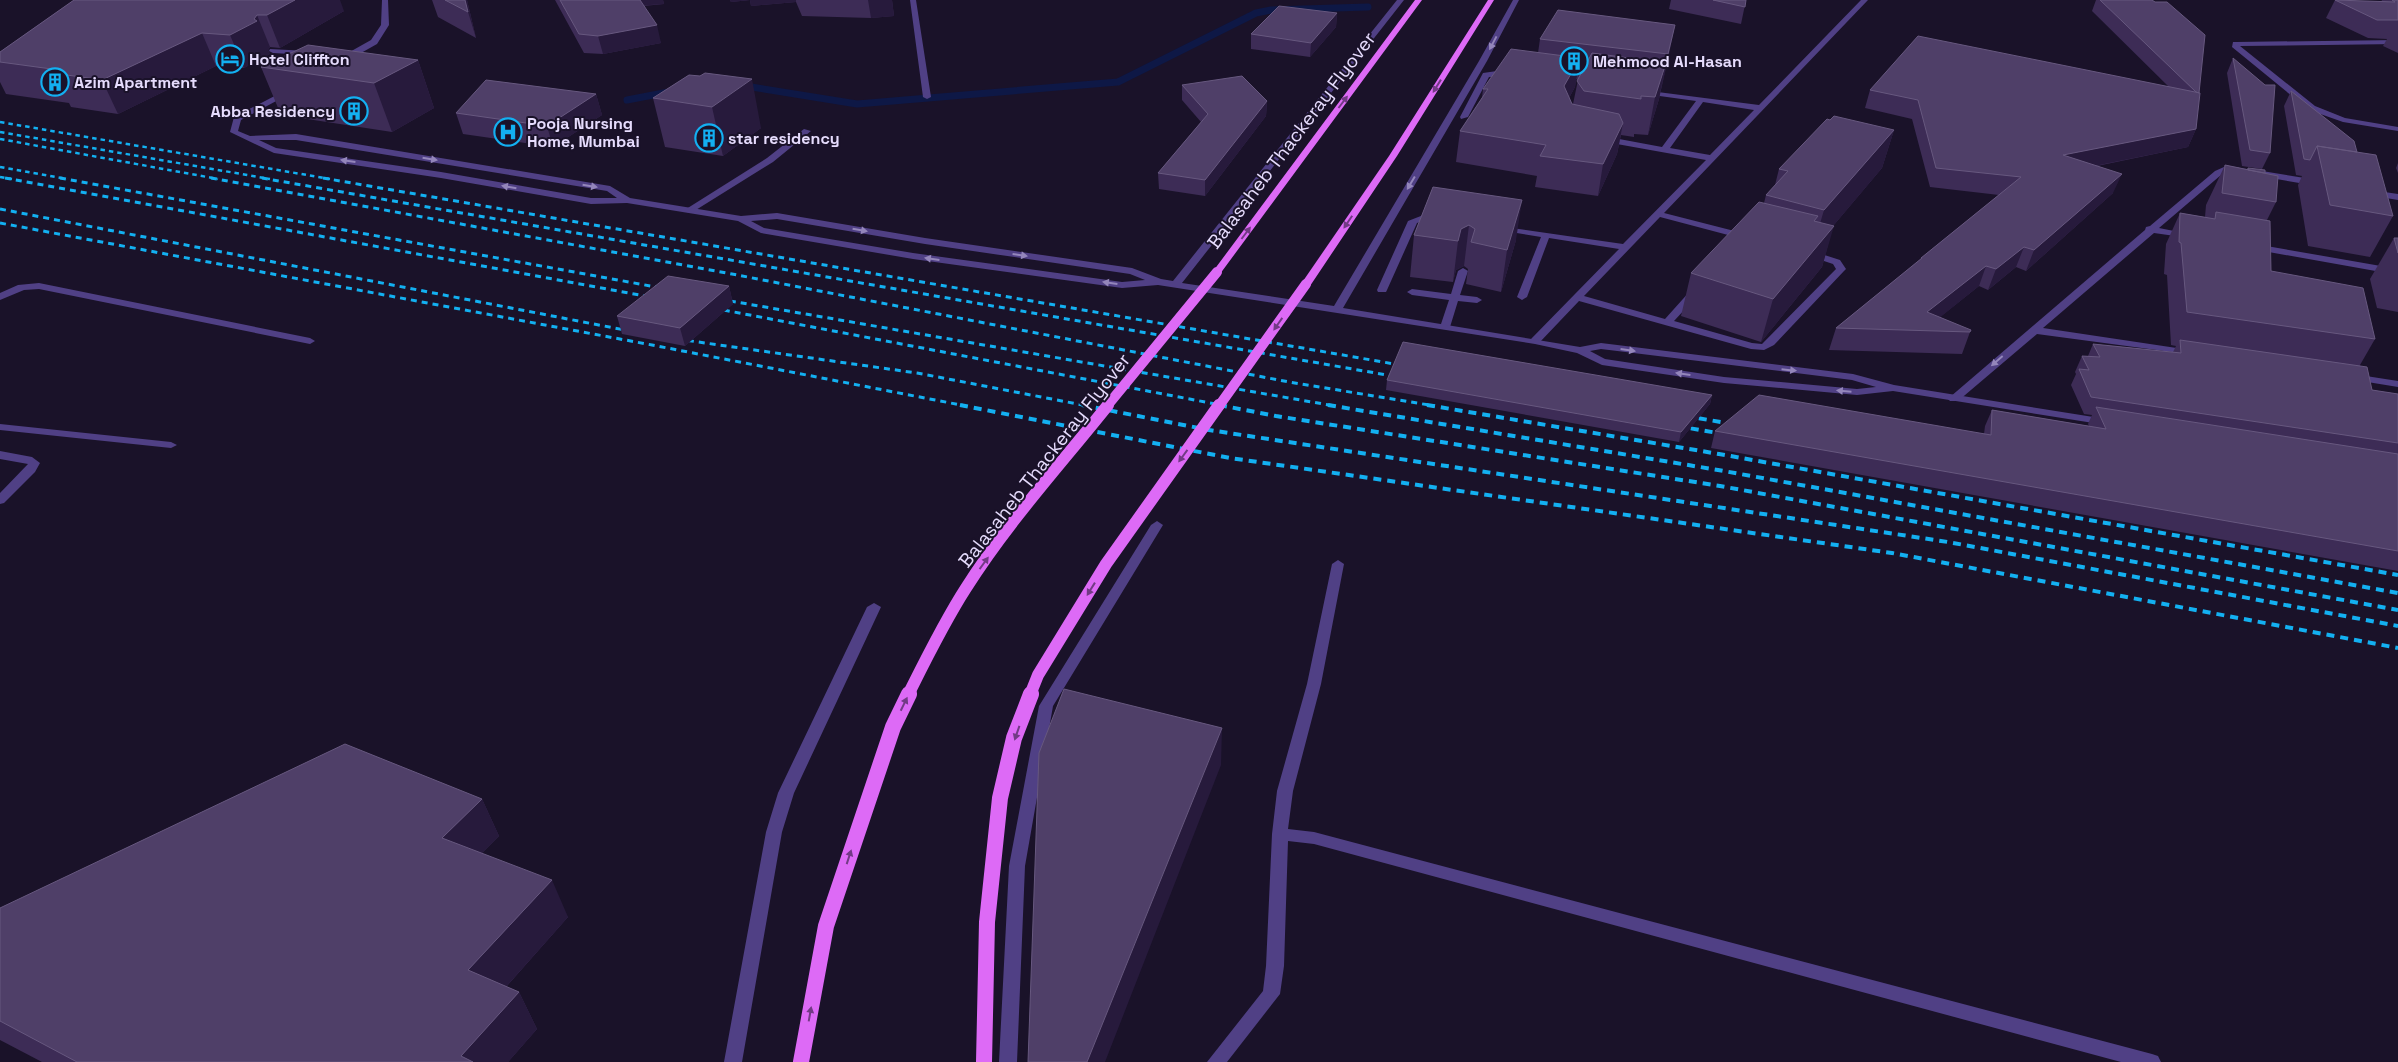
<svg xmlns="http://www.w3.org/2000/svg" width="2398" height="1062" font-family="'Space Grotesk',sans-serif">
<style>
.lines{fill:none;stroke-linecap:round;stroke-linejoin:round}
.stream{stroke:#0e1846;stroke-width:7}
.minor{fill:#504085;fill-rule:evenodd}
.tertiary{fill:#504085;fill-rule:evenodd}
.primary{fill:#dd6af6;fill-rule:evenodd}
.rail-far2{stroke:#13b0f1;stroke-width:2.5;stroke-dasharray:4.5 4;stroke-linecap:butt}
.rail-far1{stroke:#13b0f1;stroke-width:3;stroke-dasharray:6 5;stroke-linecap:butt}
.rail{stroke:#13b0f1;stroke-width:4;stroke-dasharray:8 6;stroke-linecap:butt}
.primary-bridge-far2{stroke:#dd6af6;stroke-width:10}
.primary-bridge-far1{stroke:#dd6af6;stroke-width:12}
.primary-bridge{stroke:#dd6af6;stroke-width:16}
.wall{fill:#3d2c56;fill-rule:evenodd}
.shaded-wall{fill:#271a3c}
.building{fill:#4f3f68;stroke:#67587f}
.oneway{fill:#9486bb}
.oneway2{fill:#723a85}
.labels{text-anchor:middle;stroke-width:4;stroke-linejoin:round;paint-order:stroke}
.far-poi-label{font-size:16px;font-weight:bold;fill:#e6dcfd;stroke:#1a1229;text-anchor:start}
.street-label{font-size:19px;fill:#e6dcfd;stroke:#1a1229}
</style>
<rect width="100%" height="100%" fill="#1a1229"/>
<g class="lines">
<path class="stream" d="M739 85 857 104 1118 82 1256 13 1271 10 1368 7
M627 100 674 91"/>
<path class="minor" d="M910 0H916L931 97 927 99 923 97Z
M1861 0H1868L1664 213 1750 235V239L1747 240 1660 217 1584 296 1665 319 1691 290H1699V294L1674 321 1752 343 1762 344 1836 269 1833 264 1806 255V251H1812L1840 260 1846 269 1844 271 1774 345 1764 350 1751 349 1579 301 1539 343H1531V339L1619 249 1549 238 1527 297 1522 300 1517 297 1541 237 1498 230V226L1623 244 1706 160 1600 141 1599 139 1603 136 1662 147 1696 101 1645 94 1641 92 1642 90 1759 105ZM1703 102 1754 110 1710 155 1670 148Z
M2398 40V44L2240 46 2315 106 2345 118 2398 127V131L2343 122 2309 110 2232 47 2233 42H2236Z
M270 49 308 51 312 53 308 55 273 53 269 51Z
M1497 71 1511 72 1515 74 1511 76 1489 77 1468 117 1461 119 1460 117 1483 73Z
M804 129 811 131 773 162 691 213 683 211 767 158Z
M2224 167H2238L2242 170C2237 175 2228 171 2221 175L2159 228 2189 234V238L2154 233 2043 328 2190 350 2195 353 2194 355 2037 334 1958 401H1950L1948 399 1950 397 2145 230 2146 227 2150 226 2215 171Z
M2262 171 2317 180 2321 183 2317 186 2259 176V172Z
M2371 190 2398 194V200L2368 195 2367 193Z
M1426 214 1437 215 1442 218C1436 222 1424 220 1417 223L1387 290 1386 292H1378L1377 290 1408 221Z
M2255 244 2398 269V275L2252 249 2250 247Z
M1463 268 1468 271 1460 295 1477 297 1482 300 1477 303 1458 301 1450 327 1449 329H1441L1440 327 1449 300 1412 295 1407 292 1412 289 1451 294 1458 271Z
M39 283 310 338 315 341 310 344 39 289 24 290 0 300V293L18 285Z
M2353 374 2398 381V387L2349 379 2348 377Z
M0 424 171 442 177 445 171 448 0 430Z
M0 451 32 457 40 463 35 472 4 503 0 504V493L28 464 0 459Z
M1157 521 1163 525 1053 706 1025 866 1017 1062H999L1009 866 1039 706 1151 525Z
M1338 560 1344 564 1321 684 1293 791 1288 829 1314 832 2152 1054 2158 1056 2161 1062H2121L1314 844 1288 841 1284 966 1280 994 1227 1062H1207L1263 991 1266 966 1272 834 1277 791 1307 684 1332 564Z
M874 603 881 607 794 793 782 832 742 1062H724L766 832 778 793 867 607Z"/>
<path class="tertiary" d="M382 0H388L389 25 377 44 345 62H339V58L371 40 381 25Z
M1397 0H1404L1182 283 1334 306 1479 61 1513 0H1519L1487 61 1343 308 1580 347 1601 343 1853 374 1894 385 2106 419 2112 422 2106 425 1893 391 1857 395 1724 383 1602 365 1577 353 1535 344 1158 285 1122 288 913 259 761 233 738 221 627 203 591 204 441 178 274 153 230 132 234 117 288 89 292 91 291 93 241 120 238 131 250 136 296 134 610 186 630 198 741 216 777 213 925 238 1132 268 1161 279 1173 281ZM259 140H296L607 191 617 198H591L441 172 276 148ZM777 219 925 244 1130 274 1145 280 1122 282 913 253 764 228 751 221ZM1601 349 1852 380 1876 387 1857 389 1724 377 1605 359 1590 351Z"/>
<path class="primary" d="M1415 0H1422L1220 274H1214V270Z
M1488 0H1494L1397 156 1310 286H1302L1301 284 1389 156Z"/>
<path class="rail-far2" d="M0 122 330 179
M0 132 270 179
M0 139 218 179
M0 167 67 179
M0 177 12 179"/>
<path class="rail-far1" d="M5 178 656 298
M60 178 667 289
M211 178 732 274 1289 382 1435 406
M262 178 1404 378
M323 178 1406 366
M0 209 635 332
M0 223 652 345 966 406
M719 299 1335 406
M713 308 1226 406
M677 339 917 373 1088 406"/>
<path class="rail" d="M960 405 1230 458 1892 553 2398 648
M1082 405 1209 430 1948 542 2398 626
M1219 405 1276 416 1720 486 2398 610
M1328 405 1718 470 2398 593
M1427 405 1719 454 2398 575
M1685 416 1739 425
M1677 426 1729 435"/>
<path class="primary-bridge-far2" d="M1107 406 1217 272
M1219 406 1306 284"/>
<path class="primary-bridge-far1" d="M908 695C926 659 944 622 966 588 1007 523 1060 465 1108 405
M1030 695 1038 675 1106 564 1219 405"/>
<path class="primary-bridge" d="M801 1062 826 926 893 727 909 694
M984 1062 987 922 1000 798 1014 738 1031 694"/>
</g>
<path class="wall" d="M74 0 344 11 280 48 270 47 268 50 270 54 244 68 216 66 118 114 71 107 69 103 6 94 0 82V52Z
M432 0H467L476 38 438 17Z
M555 0H663L664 4 643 6 661 43 603 54 584 53Z
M730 0H892L894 16 871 18 802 16 796 2 751 6 750 0 731 2Z
M1671 0H1746L1741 24 1669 9Z
M2096 0H2152L2199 93 2196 129 2188 147 2097 166 2113 193 2026 271 2016 267 1988 290 1979 286 1940 317 1970 332 1962 354 1829 350 1836 328 1920 260 1921 258 1999 195 1930 187 1912 119 1865 108 1870 90 2168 86 2092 11Z
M2335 0 2381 2 2382 0H2398V53L2383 46 2387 39 2368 38 2326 18Z
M1337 13 1336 27 1310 57 1251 49V34Z
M1675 25 1659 99 1648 135 1634 134V137L1621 135 1617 154 1598 196 1535 187 1537 176 1456 162 1460 131 1482 98 1483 89 1538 53 1540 39ZM1576 79 1578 80 1573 104H1572L1569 98 1575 87Z
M2233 58 2270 153 2262 169 2242 166 2227 73Z
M418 60 434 108 392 132 281 115 261 67Z
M689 75 761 128 723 156 665 147 653 98Z
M1182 85 1267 101 1266 116 1205 196 1159 189 1158 173 1201 122 1182 100Z
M2291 91 2357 152 2393 216 2370 257 2308 246 2298 185 2302 176 2296 175 2284 106Z
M596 94 602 115 553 147 463 134 456 113Z
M1894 130 1882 168 1833 226 1822 267 1761 342 1681 316 1691 273 1764 203 1766 195 1775 185 1779 169Z
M2398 163V173L2396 168Z
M2225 165 2247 169 2248 168 2265 173 2276 202 2267 220 2271 271 2375 339 2360 365 2372 390 2398 394V571L1711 448 1715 431 1984 434 1985 426 1992 410 2089 426 2088 424 2092 415 2084 414 2071 385 2076 374 2075 372 2082 356H2088L2093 344 2173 352 2176 346 2171 345 2167 275 2164 274 2166 244 2180 213 2205 217 2206 205Z
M1433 187 1516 240 1501 292 1466 284 1468 269 1464 266 1456 270 1453 282 1410 277 1414 235Z
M2394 238H2398V312L2377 308 2370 279Z
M729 286 733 304 685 346 622 334 617 316Z
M1387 380 1712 395 1710 404 1679 442 1386 390Z
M482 799 499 836 482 853 568 917 506 987 519 992 537 1029 508 1062H42L0 1040V908Z"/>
<path class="shaded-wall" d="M295 0H340L344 11 280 48 267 15Z
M465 0H467L476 38 468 12Z
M634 0H663L664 4 636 6Z
M730 0H796V2L751 6 750 0 731 2Z
M868 0H892L894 16 871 18Z
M1337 13 1336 27 1310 57 1311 43Z
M257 15 270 47 268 50 270 54 244 68 230 35 254 19Z
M657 25 661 43 603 54 598 36Z
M1675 25 1668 60 1661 90 1668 54Z
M202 33 216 66 118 114 102 80Z
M1580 58 1575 87 1559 116 1564 86Z
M418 60 434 108 392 132 374 83Z
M1666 63 1659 99 1648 135 1655 97Z
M752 79 761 128 723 156 712 107Z
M596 94 602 115 553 147 547 126Z
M1267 101 1266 116 1205 196V180Z
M1623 123 1617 154 1598 196 1603 164Z
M2196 129 2188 147 2055 174 2063 155Z
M1894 130 1882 168 1812 251 1824 210Z
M2122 174 2113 193 2026 271 2034 250Z
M1522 200 1516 240 1501 292 1507 250Z
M1469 225 1464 266 1456 270 1453 282 1458 241 1461 229Z
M1834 226 1822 267 1761 342 1773 299Z
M2024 247 2016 267 1988 290 1996 269Z
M1986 266 1979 286 1923 331 1927 312Z
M729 286 733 304 685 346 680 328Z
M1712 395 1710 404 1679 442 1681 432Z
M1222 728 1221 765 1105 1062H1087Z
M482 799 499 836 460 875 442 838Z
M552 880 568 917 488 1007 468 970Z
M519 992 537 1029 508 1062H464L461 1056Z"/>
<path class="building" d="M74 0H295L267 15H257L254 19 257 21 230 35 202 33 102 80 53 73 59 70 0 62V52Z
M445 0H465L468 12Z
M560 0H640L657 25 598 36 579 34Z
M1713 0H1746L1745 7Z
M2100 0H2152L2155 2H2167L2205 35 2199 93 2196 92Z
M2335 0 2395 2 2392 0H2398V20H2377Z
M1279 6 1337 13 1311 43 1251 34Z
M1558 10 1675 25 1668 54 1540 39Z
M1918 36 2200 93 2196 129 2063 155 2122 174 2034 250 2024 247 1996 269 1986 266 1927 312 1971 330 1970 332 1836 328 1922 258H1921L2021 177 1936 168 1918 100 1870 90Z
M308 45 418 60 374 83 261 67Z
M1511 49 1580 58 1564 86 1572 104 1619 114 1623 123 1603 164 1540 156 1546 145 1460 131 1488 89H1483Z
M1592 53 1666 63 1655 97 1641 96V99L1584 91 1577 81Z
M2233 58 2265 85H2275L2270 153 2250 150Z
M705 73 752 79 712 107 653 98 689 75 700 76Z
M1242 76 1267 101 1205 180 1158 173 1208 114 1182 85Z
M486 80 596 94 547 126 456 113Z
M2291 91 2354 141 2357 152 2317 146 2310 160 2304 159Z
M1834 116 1894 130 1824 210 1766 195 1788 171 1779 169 1827 119 1830 120Z
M2317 146 2376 155 2393 216 2330 205Z
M2225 165 2278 176 2276 202 2222 193Z
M2248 168 2265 170V173L2248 170Z
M1433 187 1522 200 1507 250 1471 242 1475 229 1469 225 1461 229 1458 241 1414 235Z
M1759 202 1818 216 1814 221 1834 226 1773 299 1691 273Z
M2216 212 2270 221 2271 271 2363 288 2375 339 2187 312 2181 243 2179 242 2180 213 2215 219Z
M2394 238H2398V253Z
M668 276 729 286 680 328 617 316Z
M2180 340 2367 367 2372 390 2398 394V443L2091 397 2079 369 2089 370 2082 356 2100 357 2093 344 2181 353Z
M1403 342 1712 395 1681 432 1387 380Z
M1759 395 1991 435 1992 410 2106 429 2096 407 2398 454V551L1715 431Z
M1064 689 1222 728 1087 1062H1028L1039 753Z
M345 744 482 799 442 838 552 880 468 970 519 992 461 1056 473 1062H77L0 1021V908Z"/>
<defs><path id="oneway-solid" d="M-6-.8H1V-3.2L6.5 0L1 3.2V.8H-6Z" transform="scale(1.25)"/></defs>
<g class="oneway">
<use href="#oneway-solid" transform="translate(1493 43) rotate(118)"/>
<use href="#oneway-solid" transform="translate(430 159) rotate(9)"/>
<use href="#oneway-solid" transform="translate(348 161) rotate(-172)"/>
<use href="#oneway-solid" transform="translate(1411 183) rotate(121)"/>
<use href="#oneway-solid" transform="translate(590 186) rotate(9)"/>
<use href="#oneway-solid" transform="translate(509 187) rotate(-170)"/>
<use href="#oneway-solid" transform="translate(860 230) rotate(10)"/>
<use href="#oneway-solid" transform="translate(1020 255) rotate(8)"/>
<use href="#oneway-solid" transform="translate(932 259) rotate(-172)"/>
<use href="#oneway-solid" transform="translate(1110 283) rotate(-172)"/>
<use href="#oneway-solid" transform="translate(1628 350) rotate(8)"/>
<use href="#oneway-solid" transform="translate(1997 361) rotate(139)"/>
<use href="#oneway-solid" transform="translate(1789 370) rotate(6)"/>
<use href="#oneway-solid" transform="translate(1683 374) rotate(-172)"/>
<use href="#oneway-solid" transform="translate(1844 391) rotate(-175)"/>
</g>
<g class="oneway2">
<use href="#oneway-solid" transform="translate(1437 86) rotate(122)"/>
<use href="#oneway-solid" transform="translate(1343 102) rotate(-53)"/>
<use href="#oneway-solid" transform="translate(1348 222) rotate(124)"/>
<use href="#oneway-solid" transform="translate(1246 233) rotate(-53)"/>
<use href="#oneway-solid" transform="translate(1278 324) rotate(125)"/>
<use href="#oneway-solid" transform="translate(1183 456) rotate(126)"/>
<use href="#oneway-solid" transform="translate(984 563) rotate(-54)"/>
<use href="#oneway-solid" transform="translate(1091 589) rotate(122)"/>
<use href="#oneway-solid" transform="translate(904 704) rotate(-64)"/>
<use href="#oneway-solid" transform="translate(1017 733) rotate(109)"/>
<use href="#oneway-solid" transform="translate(849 857) rotate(-72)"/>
<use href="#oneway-solid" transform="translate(810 1014) rotate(-80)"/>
</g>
<defs>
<g id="hotel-ring" transform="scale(1.4375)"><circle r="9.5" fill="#1a1229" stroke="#13b0f1" stroke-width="1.5"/><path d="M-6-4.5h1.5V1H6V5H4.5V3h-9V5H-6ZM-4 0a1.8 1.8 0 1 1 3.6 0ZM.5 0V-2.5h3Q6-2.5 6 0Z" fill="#13b0f1"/></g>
<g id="building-ring" transform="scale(1.4375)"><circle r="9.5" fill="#1a1229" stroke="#13b0f1" stroke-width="1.5"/><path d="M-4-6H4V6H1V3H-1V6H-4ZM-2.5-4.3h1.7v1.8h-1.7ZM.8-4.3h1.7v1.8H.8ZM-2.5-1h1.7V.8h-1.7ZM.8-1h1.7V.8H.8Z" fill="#13b0f1"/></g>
<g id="hospital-ring" transform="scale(1.4375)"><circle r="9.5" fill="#1a1229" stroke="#13b0f1" stroke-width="1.5"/><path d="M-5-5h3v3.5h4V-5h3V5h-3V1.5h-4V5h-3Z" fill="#13b0f1"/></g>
</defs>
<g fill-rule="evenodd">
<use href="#hotel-ring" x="230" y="59"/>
<use href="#building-ring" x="1574" y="61"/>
<use href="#building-ring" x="55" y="82"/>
<use href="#building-ring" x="354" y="111"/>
<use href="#hospital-ring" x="508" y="132"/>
<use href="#building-ring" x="709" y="138"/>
</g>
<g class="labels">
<g class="far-poi-label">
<text x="249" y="65">Hotel Cliffton</text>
<text x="1593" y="67">Mehmood Al-Hasan</text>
<text x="74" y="88">Azim Apartment</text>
<text x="335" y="117" text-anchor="end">Abba Residency</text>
<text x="527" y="129">Pooja Nursing<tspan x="527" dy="18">Home, Mumbai</tspan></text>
<text x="728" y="144">star residency</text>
</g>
<g class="street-label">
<text transform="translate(1291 140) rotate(-53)" y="7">Balasaheb Thackeray Flyover</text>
<text transform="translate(1044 460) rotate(-52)" y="7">Balasaheb Thackeray Flyover</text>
</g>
</g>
</svg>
